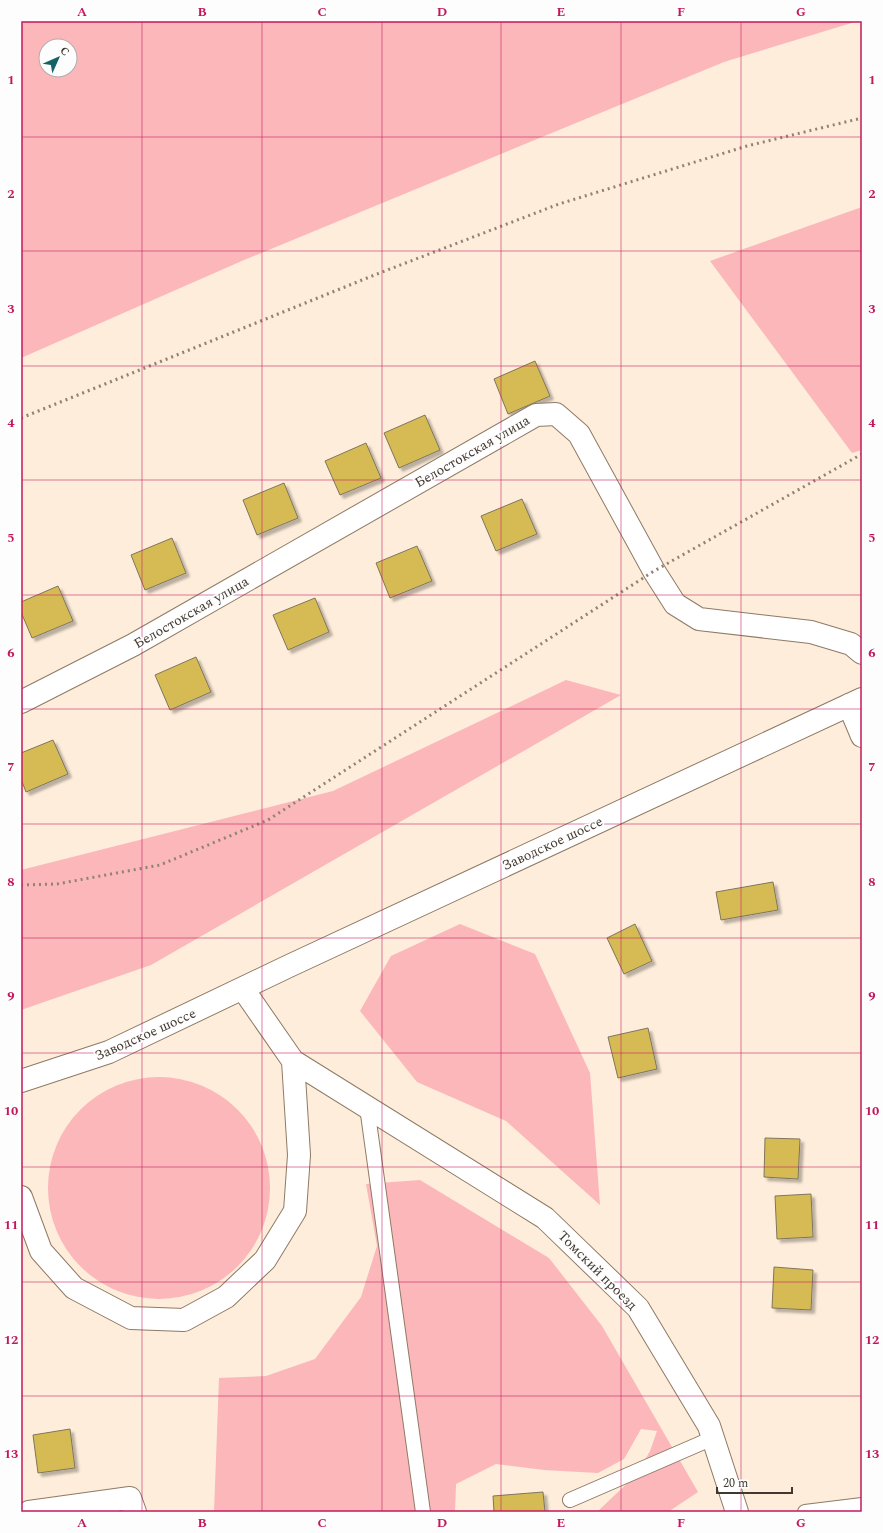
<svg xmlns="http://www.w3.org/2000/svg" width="883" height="1533" font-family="Spectral,serif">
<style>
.green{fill:#fbb7b9;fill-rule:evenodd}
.building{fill:#d6bb54;stroke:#7d765c;filter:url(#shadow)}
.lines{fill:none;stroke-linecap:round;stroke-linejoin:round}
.lane-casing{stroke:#8e7a65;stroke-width:16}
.street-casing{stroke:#8e7a65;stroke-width:24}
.secondary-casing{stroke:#8e7a65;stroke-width:24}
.lane{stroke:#fff;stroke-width:14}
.street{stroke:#fff;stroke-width:22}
.secondary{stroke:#fff;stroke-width:22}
.rail{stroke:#908376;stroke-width:3;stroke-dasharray:2 4;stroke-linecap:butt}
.grid{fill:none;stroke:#c2185b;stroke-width:1;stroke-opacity:0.55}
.labels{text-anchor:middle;stroke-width:3.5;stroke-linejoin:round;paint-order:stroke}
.street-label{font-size:14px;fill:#41382f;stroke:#fdfdfd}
.neatline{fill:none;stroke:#c2185b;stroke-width:1.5}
.grid-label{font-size:13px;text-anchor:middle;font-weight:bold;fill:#c2185b}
</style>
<defs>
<filter id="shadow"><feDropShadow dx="3.5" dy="3.5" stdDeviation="1" flood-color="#0004"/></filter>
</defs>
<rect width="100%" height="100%" fill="#feedda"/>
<path class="green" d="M21 21H858L724 62 244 260 21 358ZM46 46H70V70H46Z
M862 207V450L852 453 710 261Z
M566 680 621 695 151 965 21 1010V870L333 791Z
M460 924 535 954 590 1073 600 1205 506 1121 417 1082 360 1011 391 956Z
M48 1188a111 111 0 1 1 222 0a111 111 0 1 1-222 0Z
M420 1180 549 1258 602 1326 698 1492 668 1512H597L637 1474 650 1451 657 1431 641 1429 624 1459 598 1473 544 1470 496 1464 456 1484 455 1512H214L219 1378 266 1376 315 1359 361 1297 377 1246 366 1184Z"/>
<path class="building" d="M535 361 550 396 508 414 494 379Z
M425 415 440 450 399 468 384 433Z
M366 443 381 478 340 495 325 461Z
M284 483 298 518 257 535 243 500Z
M522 499 537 534 496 551 481 516Z
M172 538 186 573 145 590 131 555Z
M417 546 432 581 390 598 376 563Z
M58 586 73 621 32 638 21 612V602Z
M315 598 329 632 288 650 273 615Z
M196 657 211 692 170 710 155 675Z
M53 740 68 774 26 792 21 779V753Z
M773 882 778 910 721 920 716 892Z
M635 924 652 961 624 974 607 938Z
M648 1028 657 1069 618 1078 608 1037Z
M765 1138 800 1139 798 1179 764 1177Z
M811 1194 813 1237 777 1239 775 1196Z
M774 1267 813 1270 811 1310 772 1308Z
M70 1429 75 1468 38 1473 33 1435Z
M543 1492 545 1512H494L493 1496Z"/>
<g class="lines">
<g class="lane-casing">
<path id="lane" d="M367 1107 423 1512
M570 1500 713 1438
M805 1512 862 1505"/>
</g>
<g class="street-casing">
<path id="street" d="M21 702 133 645 536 415 556 414 579 434 654 571 675 604 699 619 811 632 851 644 862 653
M849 705 862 736
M29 1512 130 1498 135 1512"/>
</g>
<g class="secondary-casing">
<path id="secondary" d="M293 1061 545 1218 638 1308 709 1426 737 1512
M21 1081 109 1052 289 966 862 699
M21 1197 41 1251 74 1288 131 1318 184 1320 226 1297 265 1260 295 1211 299 1155 293 1061 243 989"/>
</g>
<use href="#lane" class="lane"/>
<use href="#street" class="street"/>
<use href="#secondary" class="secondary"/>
<path class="rail" d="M21 418 377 274 559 204 747 146 862 118
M21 885 57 884 160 865 268 820 654 571 862 454"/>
</g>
<path class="grid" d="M142 21V1512M262 21V1512M382 21V1512M501 21V1512M621 21V1512M741 21V1512M21 137H862M21 251H862M21 366H862M21 480H862M21 595H862M21 709H862M21 824H862M21 938H862M21 1053H862M21 1167H862M21 1282H862M21 1396H862"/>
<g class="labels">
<g class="street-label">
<text transform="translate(472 451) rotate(-30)" y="5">Белостокская улица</text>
<text transform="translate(191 612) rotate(-30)" y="5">Белостокская улица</text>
<text transform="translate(552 843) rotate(-25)" y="5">Заводское шоссе</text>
<text transform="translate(145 1034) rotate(-24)" y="5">Заводское шоссе</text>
<text transform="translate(598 1270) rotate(45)" y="5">Томский проезд</text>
</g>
</g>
<rect width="883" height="1533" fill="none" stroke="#fdfdfd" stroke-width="44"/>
<g transform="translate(58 58) rotate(45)"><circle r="19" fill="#fdfdfd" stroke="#b2aeab"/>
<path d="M0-3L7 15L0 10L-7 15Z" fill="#136366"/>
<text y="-6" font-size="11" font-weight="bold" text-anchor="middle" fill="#41382f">С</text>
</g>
<path d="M717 1487v6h75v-6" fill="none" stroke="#41382f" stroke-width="2"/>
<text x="723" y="1487" font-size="12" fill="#41382f" stroke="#fdfdfd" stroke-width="3" paint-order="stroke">20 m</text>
<rect x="22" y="22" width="839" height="1489" class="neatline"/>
<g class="grid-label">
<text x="82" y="16">A</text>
<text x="202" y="16">B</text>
<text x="322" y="16">C</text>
<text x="442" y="16">D</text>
<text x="561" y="16">E</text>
<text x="681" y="16">F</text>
<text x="801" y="16">G</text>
<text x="11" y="84">1</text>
<text x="872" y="84">1</text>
<text x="11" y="198">2</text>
<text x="872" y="198">2</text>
<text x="11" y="313">3</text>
<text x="872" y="313">3</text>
<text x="11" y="427">4</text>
<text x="872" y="427">4</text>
<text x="11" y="542">5</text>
<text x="872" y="542">5</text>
<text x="11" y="657">6</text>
<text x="872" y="657">6</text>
<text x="11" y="771">7</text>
<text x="872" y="771">7</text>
<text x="11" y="886">8</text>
<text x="872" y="886">8</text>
<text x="11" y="1000">9</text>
<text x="872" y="1000">9</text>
<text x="11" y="1115">10</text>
<text x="872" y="1115">10</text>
<text x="11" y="1229">11</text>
<text x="872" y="1229">11</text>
<text x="11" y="1344">12</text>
<text x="872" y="1344">12</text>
<text x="11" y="1458">13</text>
<text x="872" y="1458">13</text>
<text x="82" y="1527">A</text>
<text x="202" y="1527">B</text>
<text x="322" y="1527">C</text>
<text x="442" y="1527">D</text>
<text x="561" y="1527">E</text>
<text x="681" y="1527">F</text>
<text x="801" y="1527">G</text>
</g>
</svg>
